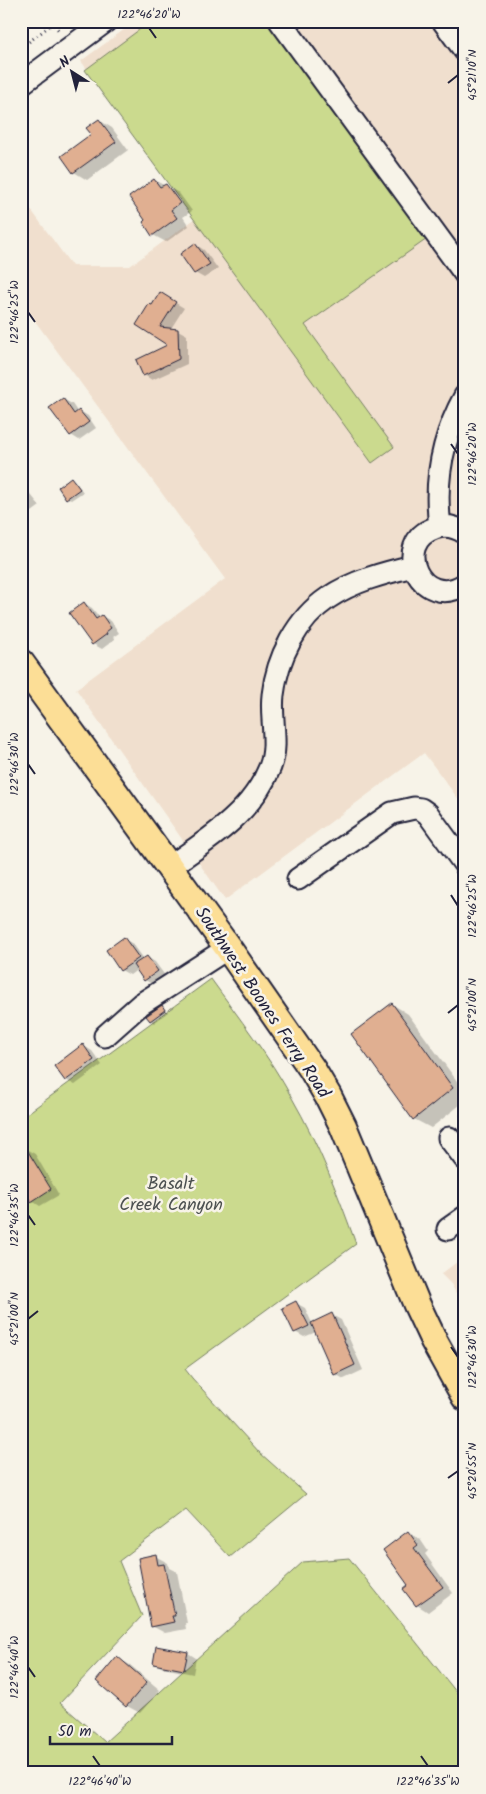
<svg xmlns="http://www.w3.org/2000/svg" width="486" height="1794" font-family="Kalam,sans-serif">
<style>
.built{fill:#f0dfce}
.green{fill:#cbda8e;stroke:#767e64}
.shadow{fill:#0003}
.building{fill:#e0af91;stroke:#22223b}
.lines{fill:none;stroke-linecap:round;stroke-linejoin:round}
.minor-casing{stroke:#22223b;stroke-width:25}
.major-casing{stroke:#22223b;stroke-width:30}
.path{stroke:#22223b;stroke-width:3;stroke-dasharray:1 4;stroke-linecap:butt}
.minor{stroke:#f7f3e8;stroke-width:21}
.major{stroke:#fcde96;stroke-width:26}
.ticks{fill:none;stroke:#22223b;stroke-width:2}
.labels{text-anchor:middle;stroke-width:5;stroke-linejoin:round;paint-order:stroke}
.street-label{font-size:18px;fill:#22223b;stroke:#f7f3e8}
.park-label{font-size:18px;fill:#4c5050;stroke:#f7f3e8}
.neatline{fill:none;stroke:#22223b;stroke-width:2}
.ticks-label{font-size:12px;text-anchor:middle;fill:#22223b}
</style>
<rect width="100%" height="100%" fill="#f7f3e8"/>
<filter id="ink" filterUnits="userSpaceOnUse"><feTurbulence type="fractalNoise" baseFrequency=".02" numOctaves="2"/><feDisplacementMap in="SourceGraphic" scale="10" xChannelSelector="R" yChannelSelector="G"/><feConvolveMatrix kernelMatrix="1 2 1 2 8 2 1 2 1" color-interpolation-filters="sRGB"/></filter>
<g filter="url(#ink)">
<path class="built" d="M136 21H465V808L424 753 225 900 76 689 225 579 21 302V196L72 266H130L196 218 81 61Z
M465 1256V1299L461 1302 451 1284 441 1274Z"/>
<path class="green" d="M151 21H270L427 239 305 325 394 447 372 463 85 70Z
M211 979C239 1018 269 1056 292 1098 319 1145 338 1194 356 1244L185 1369 192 1378 260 1453 306 1494 230 1557 186 1510 119 1561 142 1616 60 1703 105 1742 303 1562 349 1558 465 1703V1773H21V1118Z"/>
<path class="shadow" d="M99 120 112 128 128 150 87 180 74 172 62 156 92 135Z
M154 180 179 193 192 211 183 217 189 226 166 242 153 235 147 220Z
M195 244 204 250 218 269 204 278 195 273 182 254Z
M161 294 184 308 170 330H178L187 335V364L152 380 144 375 169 345 138 324Z
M63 399 72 404 78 413 80 411 88 416 96 428 79 440 71 435Z
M71 479 75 481 83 492 71 500 67 498Z
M21 486 27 490 40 506 21 520Z
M84 603 92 608 100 618 102 616 111 621 119 633 113 637 115 639 102 649 93 644Z
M124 939 133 944 144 959 147 957 155 962 166 977 154 985 145 980 138 969 130 975 121 970Z
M392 1004 408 1014 465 1092V1101L431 1128 414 1119Z
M162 1007 168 1012 154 1023 150 1020Z
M84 1046 92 1051 102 1065 75 1085 66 1080Z
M465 1111V1123L459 1115Z
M26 1149 35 1154 59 1195 40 1206 32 1201Z
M296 1303 305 1308 312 1323 332 1315 341 1320 363 1370 344 1379 335 1374 316 1332 304 1337 295 1332 284 1309Z
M409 1533 420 1539 428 1551 425 1554 453 1593 428 1612 417 1605Z
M155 1556 168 1563 169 1568 177 1572 187 1623H185L186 1629 165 1633 152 1626Z
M188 1653 196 1658 193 1674 163 1668 154 1663Z
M117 1658 130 1665 160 1690 140 1713 127 1706 98 1681Z"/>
<path class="building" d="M99 119 116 142 73 173 61 156 91 134 86 128Z
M154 179 160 187 166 184 180 203 171 210 177 218 152 236 143 222 145 220 129 197Z
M195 243 210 264 194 274 180 254Z
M160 292 176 302 160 327 178 329 179 359 143 376 136 360 167 345 136 325 149 304 152 305Z
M63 398 74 414 79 410 89 422 70 436 49 408Z
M71 477 80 489 66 499 58 487Z
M84 602 96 619 102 615 111 628 106 632 107 634 92 645 69 613Z
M124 937 139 958 120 971 106 950Z
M147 956 158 971 144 981 133 965Z
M392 1003 453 1088 413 1120 351 1034Z
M162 1005 165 1010 150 1021 146 1016Z
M83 1044 94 1060 65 1081 54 1066Z
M21 1140 51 1189 31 1202 21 1186Z
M296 1301 309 1326 294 1333 282 1308Z
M332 1313 355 1365 334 1375 311 1323Z
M408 1531 418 1545 414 1548 443 1587 416 1606 403 1589 408 1585 383 1550Z
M156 1554 158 1565 164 1564 175 1616H172L174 1622 151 1627 138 1558Z
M156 1646 188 1652 184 1670 153 1664Z
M117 1656 147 1682 126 1707 96 1681Z"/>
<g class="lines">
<g class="minor-casing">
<path id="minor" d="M280 21 465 274
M443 21 465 51
M21 84 106 21
M440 526C434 481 443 436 465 396
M465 533C456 527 446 524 435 528 390 543 421 612 465 584
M169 867C208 840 252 813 270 767 279 744 270 718 273 695 277 658 297 619 328 598 353 581 384 573 413 566
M298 879 392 813 414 808 421 809 428 814 465 865
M105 1036 141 1004 228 948
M449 1138 465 1159
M448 1229 465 1217"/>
</g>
<g class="major-casing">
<path id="major" d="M21 663 228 948 312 1069 328 1096 343 1126 417 1305 434 1341 465 1397"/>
</g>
<path class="path" d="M51 21 60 32
M21 48 56 21"/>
<use href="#minor" class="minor"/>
<use href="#major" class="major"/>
</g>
</g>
<path class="ticks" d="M149 28 156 38M448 83 458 75M28 312 35 322M451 444 458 454M28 764 35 774M451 895 458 906M448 1013 458 1005M28 1215 35 1225M28 1319 38 1311M451 1347 458 1357M448 1478 458 1471M28 1667 35 1677M93 1756 100 1766M421 1756 428 1766"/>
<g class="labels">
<g class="street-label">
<text transform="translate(263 1002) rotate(56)" y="6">Southwest Boones Ferry Road</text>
</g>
<g class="park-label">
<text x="171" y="1189">Basalt<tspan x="171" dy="21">Creek Canyon</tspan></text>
</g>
</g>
<rect width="486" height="1794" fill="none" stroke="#f7f3e8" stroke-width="55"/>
<g transform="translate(72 72) rotate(324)" stroke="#f7f3e8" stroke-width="4" paint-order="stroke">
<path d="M0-4L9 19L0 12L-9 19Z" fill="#22223b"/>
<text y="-8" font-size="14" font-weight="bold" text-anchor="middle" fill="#22223b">N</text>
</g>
<path d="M50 1736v8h122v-8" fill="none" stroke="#22223b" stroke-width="2.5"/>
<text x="58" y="1736" font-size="15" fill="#22223b" stroke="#f7f3e8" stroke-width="4" paint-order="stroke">50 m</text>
<rect x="28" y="28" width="430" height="1738" class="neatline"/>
<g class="ticks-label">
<text x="149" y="18">122°46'20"W</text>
<text transform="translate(472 75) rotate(-90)" y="4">45°21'10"N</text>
<text transform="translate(14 312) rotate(-90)" y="4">122°46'25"W</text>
<text transform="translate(472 454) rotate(-90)" y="4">122°46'20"W</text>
<text transform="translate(14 764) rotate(-90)" y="4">122°46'30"W</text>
<text transform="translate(472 906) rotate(-90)" y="4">122°46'25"W</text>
<text transform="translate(472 1005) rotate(-90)" y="4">45°21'00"N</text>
<text transform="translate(14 1215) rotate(-90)" y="4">122°46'35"W</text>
<text transform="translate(14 1319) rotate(-90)" y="4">45°21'00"N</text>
<text transform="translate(472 1357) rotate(-90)" y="4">122°46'30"W</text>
<text transform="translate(472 1471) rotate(-90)" y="4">45°20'55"N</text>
<text transform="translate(14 1667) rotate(-90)" y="4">122°46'40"W</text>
<text x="100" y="1785">122°46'40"W</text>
<text x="428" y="1785">122°46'35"W</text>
</g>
</svg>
